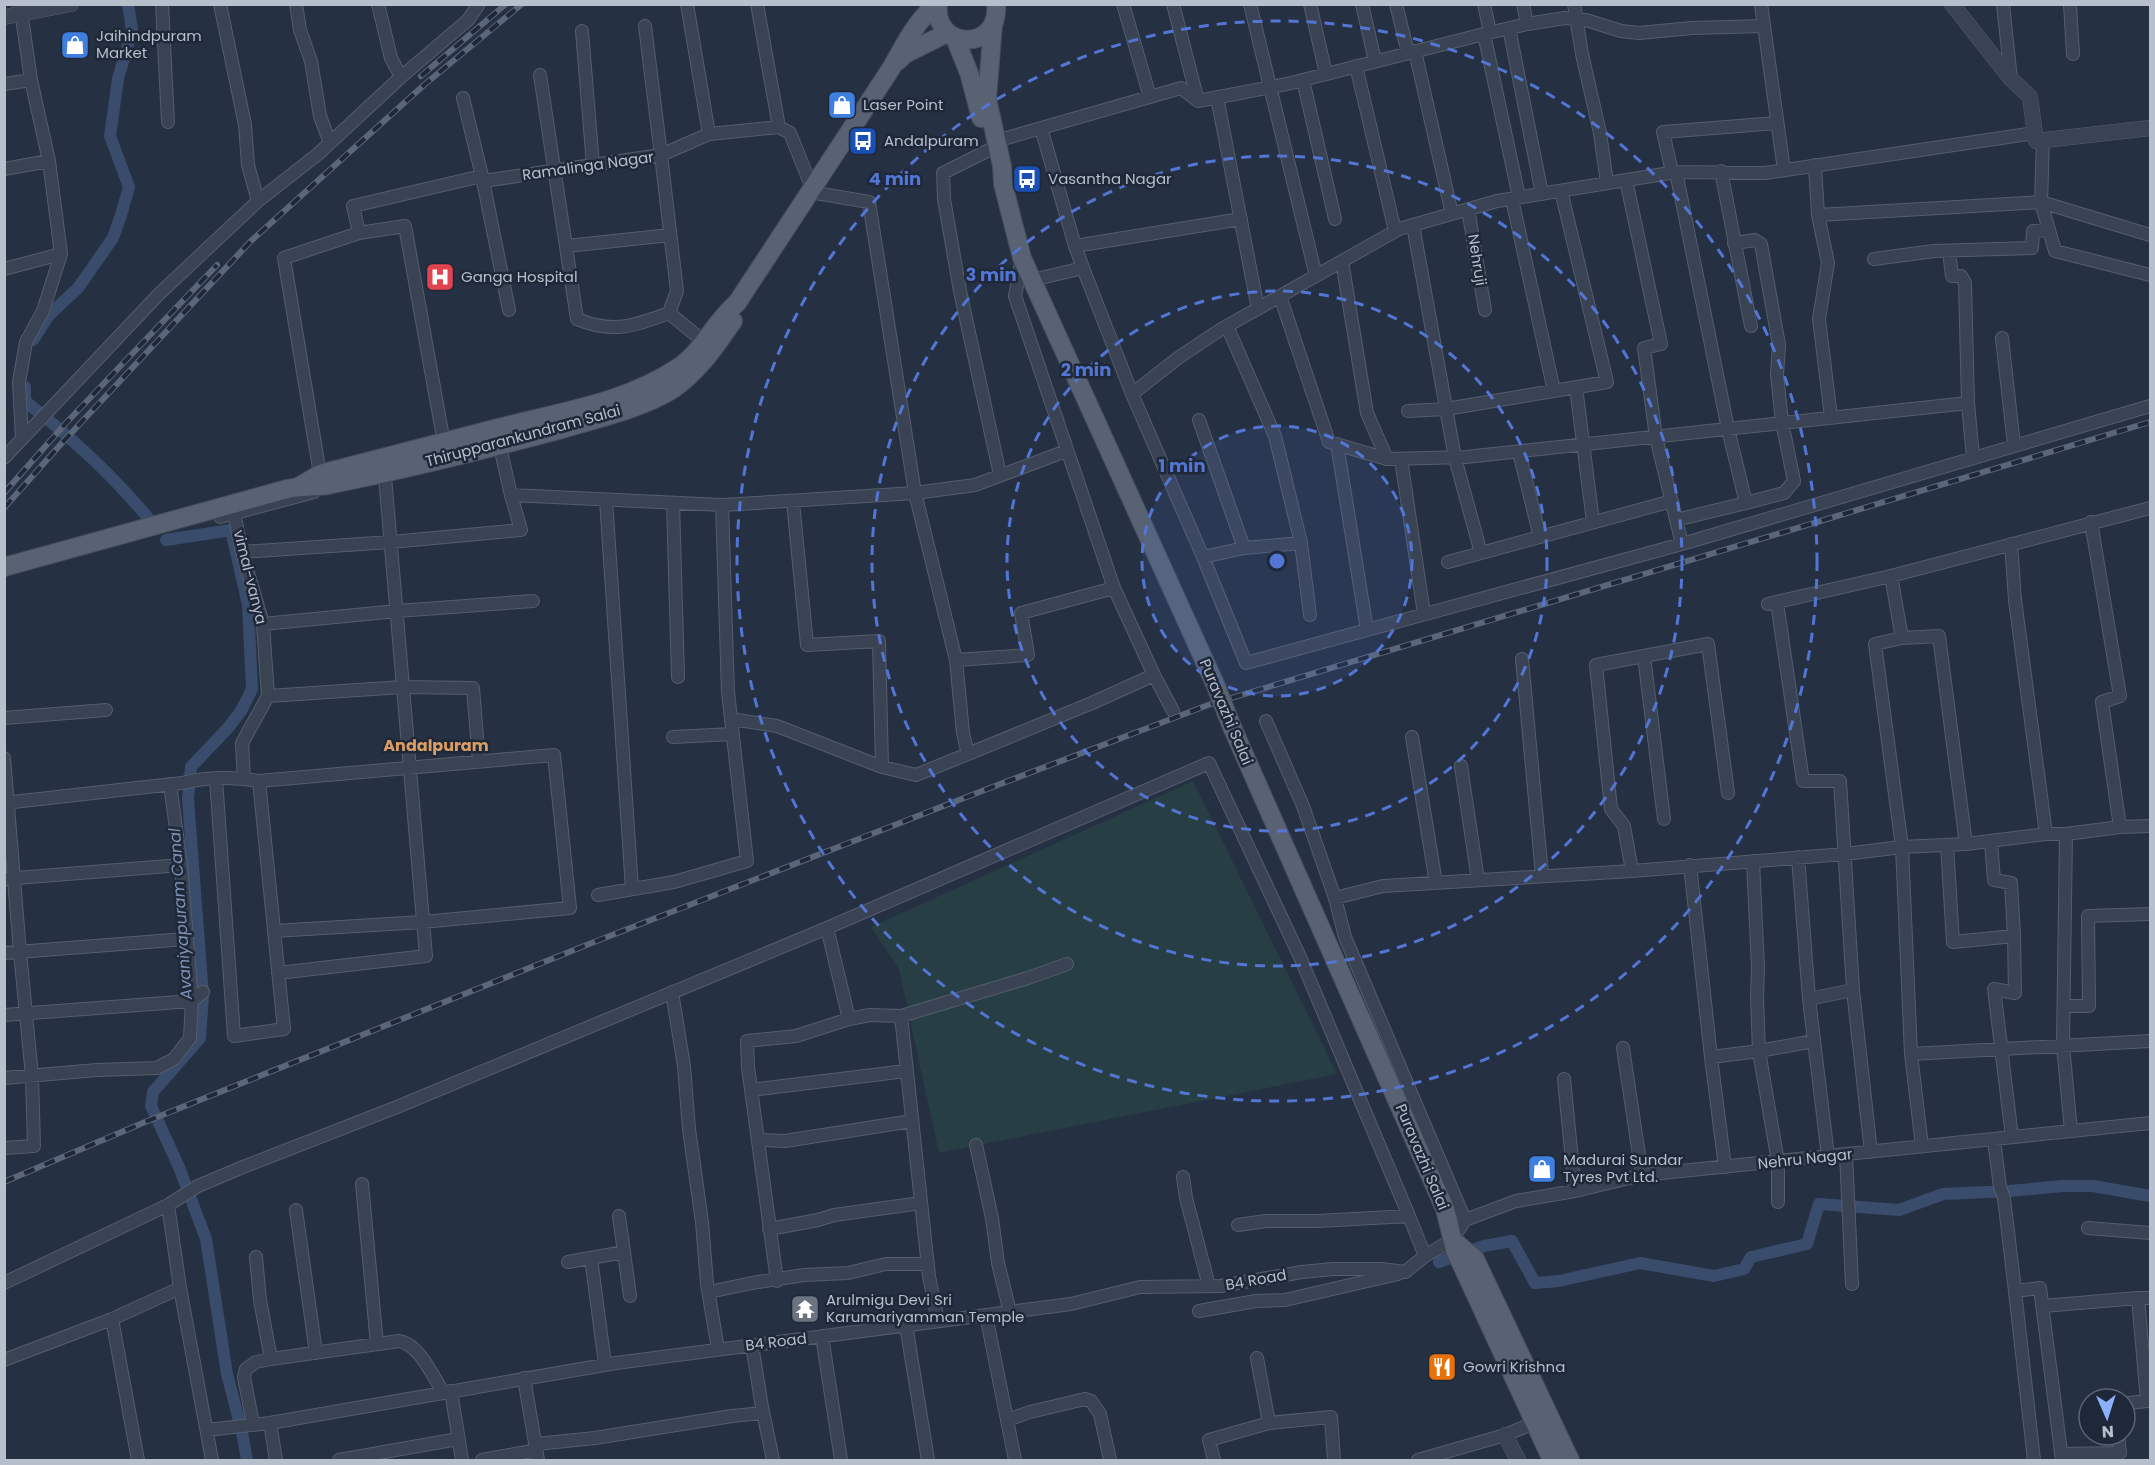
<svg xmlns="http://www.w3.org/2000/svg" width="2155" height="1465" font-family="Poppins,sans-serif">
<style>
.green{fill:#273f44}
.lines{fill:none;stroke-linecap:round;stroke-linejoin:round}
.canal{stroke:#3a4c6c;stroke-width:12}
.minor-casing{stroke:#555e6d;stroke-width:14}
.tertiary-casing{stroke:#555e6d;stroke-width:16}
.primary-casing{stroke:#444c5c;stroke-width:20}
.minor{stroke:#3a4353;stroke-width:12}
.tertiary{stroke:#3a4353;stroke-width:15}
.primary{stroke:#586273;stroke-width:18}
.rail-casing{stroke:#5c667a;stroke-width:6}
.rail{stroke:#1f2838;stroke-width:4;stroke-dasharray:11;stroke-linecap:butt}
.primary-bridge-casing{stroke:#444c5c;stroke-width:20;stroke-linecap:butt}
.primary-bridge{stroke:#586273;stroke-width:18}
.ring{fill:none;stroke:#5375d4;stroke-width:3;stroke-dasharray:10 8}
.labels{text-anchor:middle;stroke-width:5;stroke-linejoin:round;paint-order:stroke}
.poi-label{font-size:15px;fill:#b7becc;stroke:#1f2838;text-anchor:start}
.street-label{font-size:15px;fill:#b7becc;stroke:#1f2838}
.neighbourhood-label{font-size:16px;font-weight:bold;fill:#da9e64;stroke:#1f2838}
.water-label{font-size:16px;font-style:italic;fill:#7d92b4;stroke:#1f2838}
.centre{fill:#5375d4;stroke:#1f2838;stroke-width:3}
.ring-label{font-size:18px;text-anchor:middle;font-weight:bold;fill:#5375d4;stroke:#1f2838;stroke-width:5;stroke-linejoin:round;paint-order:stroke}
</style>
<rect width="100%" height="100%" fill="#253043"/>
<path class="green" d="M1193 781 1337 1074 939 1153 899 969 871 927Z"/>
<g class="lines">
<path class="canal" d="M33 340 49 315 78 288 113 238 121 215 129 187 110 136 118 79 132 30 128 4
M25 387V401C74 440 114 476 154 525
M166 540 231 530 248 605 252 689 241 711 228 728 191 767 188 799 203 996 200 1038 153 1092 151 1106 179 1167 206 1239 227 1374 242 1432 247 1460
M1439 1262 1484 1246 1512 1241 1535 1283 1559 1281 1640 1263 1714 1276 1744 1269 1751 1257 1807 1244 1819 1204 1899 1210 1943 1194 2010 1191 2062 1186H2093L2150 1196"/>
<g class="minor-casing">
<path id="minor" d="M162 4 168 122
M220 4 245 125 248 165 258 201
M296 4 300 30 311 61 320 116 330 143
M378 4 391 58 401 77
M687 4 709 134 779 127
M757 4 779 127 790 133 812 188
M1123 4 1150 97
M1173 4 1198 101
M1250 4 1316 276
M1310 4 1326 74
M1362 4 1375 61
M1396 4 1408 53
M1484 4 1490 32
M1574 4 1582 54 1600 133 1607 183
M1761 4 1784 170
M2003 4 2011 79
M2070 4 2073 54
M1527 24 1565 18 1586 20 1621 31 1639 33 1692 28 1764 26
M645 26 661 155 709 134
M1509 28 1542 194
M582 31 593 165
M1484 34 1527 24 1523 4
M1415 51 1452 214
M1356 66 1395 231
M540 75 577 319C613 334 634 326 669 313
M1303 80 1335 219
M4 84 31 80
M1217 97 1258 309
M463 98 482 176
M1041 128 1075 246 1083 268 1132 394 1203 557 1246 663 1682 544 2150 406
M2043 140 2041 202 2055 251 2150 275
M996 141 1181 88 1198 101 1287 84 1484 34 1519 197
M989 150 943 173 944 199 960 291 1000 475
M1815 165 1818 215 1828 263 1819 319 1831 417
M4 169 49 161
M1721 171 1751 326
M1672 172 1663 132 1777 123
M1676 172 1728 429 1746 503 1784 493 1794 481 1782 422 1777 375 1779 345 1761 244 1755 240 1734 243
M482 176 483 181 661 155 677 291 669 313 708 345
M1626 180 1661 344 1644 348 1656 437 1682 544
M483 181 509 310
M810 192 869 202 915 493 956 660 963 733 968 754 1092 703 1154 675 1114 588
M1512 199 1554 391
M1468 209 1485 310
M1818 215 2041 202 2150 235
M1413 225 1455 458 1481 553
M359 233 405 226 444 443
M567 246 670 235
M1075 246 1241 219
M1949 251 1952 276H1961L1965 283 1968 403
M1874 259 1934 251 2032 248 2033 231 2049 230
M1342 261 1367 413 1387 459
M4 269 61 254 49 161 31 80 20 4
M1032 280 1083 268
M1280 296 1329 442 1387 459 1466 457 1968 403 1973 458
M1227 326 1275 436 1301 543 1310 615
M2002 338 2014 445
M1576 387 1593 522
M1132 394 1178 358 1220 330 1399 229 1497 201 1676 172 1765 173 2035 133
M1408 411 1446 409 1607 382 1561 191
M1199 420 1244 548
M22 438 19 382 26 342 43 311 61 254
M1337 444 1367 630
M1519 452 1540 537
M4 458 159 294 258 201 318 154 401 77 468 20 479 4
M1401 459 1424 614
M320 474 284 258 359 233 353 206 482 176
M511 495 722 505 915 493 975 485 1066 451
M606 500 632 889
M793 502 807 645 879 641 882 767
M673 503 678 677
M234 513 242 552 263 624 268 696 242 743 244 779
M220 517 314 492
M1676 520 1746 503
M2091 522 2120 696 2102 702 2120 827
M2011 544 2015 600 2046 834
M242 552 391 542 521 530 511 495 498 438
M1203 557 1244 548 1301 543
M1448 562 1672 501
M1891 576 1902 638 1939 636 1966 844
M1777 602 1803 781H1840L1853 990 1871 1152
M1768 604 1891 576 2150 508
M263 624 397 611 533 601
M1902 638 1875 644 1902 847 1911 1054
M1644 656 1664 819
M1522 659 1542 875
M956 660 1028 655 1021 613 1114 588 1015 296 1022 258
M1154 675 1173 711
M268 696 403 687 473 688 479 762
M4 718 106 710
M731 719 777 726 882 767 916 775 968 754
M1266 721 1303 806 1335 898
M673 737 733 734
M1412 737 1436 883
M4 758 20 952 32 1076 34 1146 4 1148
M1461 766 1478 880
M216 779 234 1036 284 1029 259 781
M4 803 182 783C207 777 235 777 259 781L554 755 570 908 423 922 274 931
M2066 834 2063 1045 2071 1131
M1991 842 1994 880 2011 883 2014 936
M1947 845 1953 942 2014 936 2015 993 1994 989 2012 1137
M1798 857 1809 999
M1753 861 1758 968 1757 998 1759 1051 1778 1162V1202
M1690 865 1711 1057 1759 1051 1814 1041
M1632 871 1624 826 1611 809 1596 665 1708 644 1728 793
M4 879 181 865
M598 895 674 882 747 861 728 692 722 505
M827 928 849 1019
M4 953 186 939
M278 973 426 956 384 465
M672 992 684 1066 689 1129 702 1222 707 1284 718 1349
M2064 1006H2089L2088 916 2150 914
M4 1015 192 1001 203 992
M1623 1048 1642 1175
M1711 1057 1725 1167
M4 1078 97 1070 157 1068 174 1059 190 1038 192 1001 181 865 170 784
M1564 1079 1575 1191
M751 1090 906 1071
M759 1140 785 1141 912 1121
M1994 1140 2000 1187 2004 1198 2015 1291 2040 1288 2062 1460
M976 1145 992 1218 998 1263 1010 1312
M1922 1146 1911 1054 2150 1041
M1846 1154 1852 1284
M1828 1156 1809 999 1853 990
M1183 1177 1186 1198 1209 1286
M362 1184 377 1344
M168 1205 180 1288 212 1460
M296 1210 316 1353
M619 1216 630 1296
M1465 1220 1345 937 1335 898 1383 886 1632 871 1845 854 1902 847 1966 844 2046 834H2066L2120 827 2150 826
M1465 1220 1516 1201 1575 1191 1642 1175 2150 1123
M1238 1225 1266 1221H1318L1409 1216 1425 1256
M2088 1228 2150 1233
M769 1229 818 1220 834 1215 921 1203
M256 1257 260 1300 271 1359
M591 1258 605 1364
M568 1262 624 1252
M777 1281 748 1067 747 1041 796 1036 849 1019 870 1015 901 1016
M4 1283 168 1205 198 1186 243 1167 397 1107 820 931 1209 763 1300 957 1409 1216
M2015 1291 2034 1460
M709 1292 752 1283 804 1275 848 1273 886 1264H928
M2150 1298H2138L2147 1401H2150
M2043 1306 2138 1298
M1199 1311 1256 1301 1285 1300 1398 1274
M986 1315 1015 1460
M112 1319 138 1460
M938 1321 929 1276 901 1016 1028 978 1067 964
M906 1325 928 1460
M822 1336 841 1460
M752 1345 762 1407 773 1460
M1257 1358 1269 1423
M4 1360 112 1319 180 1288
M524 1378 538 1460
M451 1391 462 1460
M2125 1406 2129 1403 2147 1401
M1007 1420 1030 1412 1085 1399 1091 1401 1100 1414 1110 1460
M270 1423 276 1460
M253 1424 244 1377 246 1369 256 1362 271 1359 399 1341C420 1345 432 1375 443 1392
M207 1430 270 1423 616 1363 1071 1304 1140 1287 1221 1286 1302 1272 1333 1269H1381L1405 1272 1425 1256 1452 1240 1465 1220
M536 1444 595 1438 732 1416 763 1413
M2061 1454 2120 1453 2118 1435
M339 1460 458 1439
M482 1460 537 1450
M1214 1460 1209 1440 1269 1423 1331 1417 1334 1460
M1418 1460 1505 1435 1534 1423"/>
</g>
<g class="tertiary-casing">
<path id="tertiary" d="M1952 4 2011 79 2030 97 2036 141 2150 128
M4 17 71 4
M1505 1435 1518 1460"/>
</g>
<g class="primary-casing">
<path id="primary" d="M938 4C933 51 1001 52 996 4
M993 25 987 99 1002 166 1003 184 1022 258 1215 684
M955 38 969 73 981 118
M898 61 905 54 947 33
M298 487 320 474C380 459 439 443 498 428 559 412 626 403 679 367 702 352 715 321 737 303L892 67C905 43 916 22 936 4
M4 567 287 489C300 486 314 487 328 485 406 469 484 450 562 429 596 419 644 408 673 389 699 371 715 347 733 321
M1232 727 1445 1209 1455 1250 1552 1460
M1454 1241 1475 1259 1570 1460"/>
</g>
<use href="#minor" class="minor"/>
<use href="#tertiary" class="tertiary"/>
<use href="#primary" class="primary"/>
<g class="rail-casing">
<path id="rail" d="M421 76 506 4
M4 493 66 423 217 265
M4 508 61 444 251 241 424 85 522 4
M4 1182 145 1122 584 946 982 791 1208 705 2150 422"/>
</g>
<use href="#rail" class="rail"/>
<g class="primary-bridge-casing">
<path id="primary-bridge" d="M1215 684 1232 727"/>
</g>
<use href="#primary-bridge" class="primary-bridge"/>
</g>
<circle cx="1277" cy="561" r="135" fill="#5375d4" fill-opacity=".12"/>
<g class="ring">
<circle cx="1277" cy="561" r="135"/>
<circle cx="1277" cy="561" r="270"/>
<circle cx="1277" cy="561" r="405"/>
<circle cx="1277" cy="561" r="540"/>
</g>
<defs>
<g id="shop-square" transform="scale(1.5)"><rect x="-9" y="-9" width="18" height="18" rx="4" fill="#3f7fe0" stroke="#1f2838"/><path d="M-5-2.5h2.3a2.7 3.5 0 0 1 5.4 0H5L5.5 6h-11ZM-1.5-2.5h3a1.5 2.3 0 0 0-3 0Z" fill="#fff"/></g>
<g id="bus-square" transform="scale(1.5)"><rect x="-9" y="-9" width="18" height="18" rx="4" fill="#1a4fb4" stroke="#1f2838"/><path d="M-5-6H5V4H4V6H2V4H-2V6H-4V4H-5ZM-3.5-4V0h7V-4ZM-3.5 1.2v1.5H-2V1.2ZM2 1.2v1.5H3.5V1.2Z" fill="#fff"/></g>
<g id="hospital-square" transform="scale(1.5)"><rect x="-9" y="-9" width="18" height="18" rx="4" fill="#e0444e" stroke="#1f2838"/><path d="M-5-5h3v3.5h4V-5h3V5h-3V1.5h-4V5h-3Z" fill="#fff"/></g>
<g id="temple-square" transform="scale(1.5)"><rect x="-9" y="-9" width="18" height="18" rx="4" fill="#6b7280" stroke="#1f2838"/><path d="M0-6L5-2H3V0L6.5 2.5H4V6H1.5V3h-3V6H-4V2.5H-6.5L-3 0V-2H-5Z" fill="#fff"/></g>
<g id="restaurant-square" transform="scale(1.5)"><rect x="-9" y="-9" width="18" height="18" rx="4" fill="#e8710a" stroke="#1f2838"/><path d="M-5-6h1v4h1v-4h1v4h1v-4h1v5L-1.5 .5V6h-2V.5L-5-1ZM5-6V6H3V1.5H1.5Q1.5-4 5-6Z" fill="#fff"/></g>
</defs>
<g fill-rule="evenodd">
<use href="#shop-square" x="75" y="45"/>
<use href="#shop-square" x="842" y="105"/>
<use href="#bus-square" x="863" y="141"/>
<use href="#bus-square" x="1027" y="179"/>
<use href="#hospital-square" x="440" y="277"/>
<use href="#shop-square" x="1542" y="1169"/>
<use href="#temple-square" x="805" y="1309"/>
<use href="#restaurant-square" x="1442" y="1367"/>
</g>
<g class="labels">
<g class="poi-label">
<text x="96" y="41">Jaihindpuram<tspan x="96" dy="17">Market</tspan></text>
<text x="863" y="110">Laser Point</text>
<text x="884" y="146">Andalpuram</text>
<text x="1048" y="184">Vasantha Nagar</text>
<text x="461" y="282">Ganga Hospital</text>
<text x="1563" y="1165">Madurai Sundar<tspan x="1563" dy="17">Tyres Pvt Ltd.</tspan></text>
<text x="826" y="1305">Arulmigu Devi Sri<tspan x="826" dy="17">Karumariyamman Temple</tspan></text>
<text x="1463" y="1372">Gowri Krishna</text>
</g>
<g class="street-label">
<text transform="translate(588 166) rotate(-8)" y="5">Ramalinga Nagar</text>
<text transform="translate(1477 260) rotate(81)" y="5">Nehruji</text>
<text transform="translate(523 436) rotate(-15)" y="5">Thirupparankundram Salai</text>
<text transform="translate(250 577) rotate(76)" y="5">vimal-vanya</text>
<text transform="translate(1226 712) rotate(67)" y="5">Puravazhi Salai</text>
<text transform="translate(1422 1157) rotate(67)" y="5">Puravazhi Salai</text>
<text transform="translate(1805 1159) rotate(-6)" y="5">Nehru Nagar</text>
<text transform="translate(1256 1280) rotate(-10)" y="5">B4 Road</text>
<text transform="translate(776 1342) rotate(-7)" y="5">B4 Road</text>
</g>
<g class="neighbourhood-label">
<text x="436" y="751">Andalpuram</text>
</g>
<g class="water-label">
<text transform="translate(180 914) rotate(-94)" y="6">Avaniyapuram Canal</text>
</g>
</g>
<circle cx="1277" cy="561" r="9" class="centre"/>
<g class="ring-label">
<text x="895" y="185">4 min</text>
<text x="991" y="281">3 min</text>
<text x="1086" y="376">2 min</text>
<text x="1182" y="472">1 min</text>
</g>
<rect width="2155" height="1465" fill="none" stroke="#b7becc" stroke-width="12"/>
<g transform="translate(2107 1417) rotate(177)"><circle r="28" fill="#1f2838" stroke="#5c6473" stroke-width="1.5"/>
<path d="M0-4.5L10 22L0 15L-10 22Z" fill="#8cb1fc"/>
<text y="-9" font-size="16" font-weight="bold" text-anchor="middle" fill="#b7becc">N</text>
</g>
</svg>
